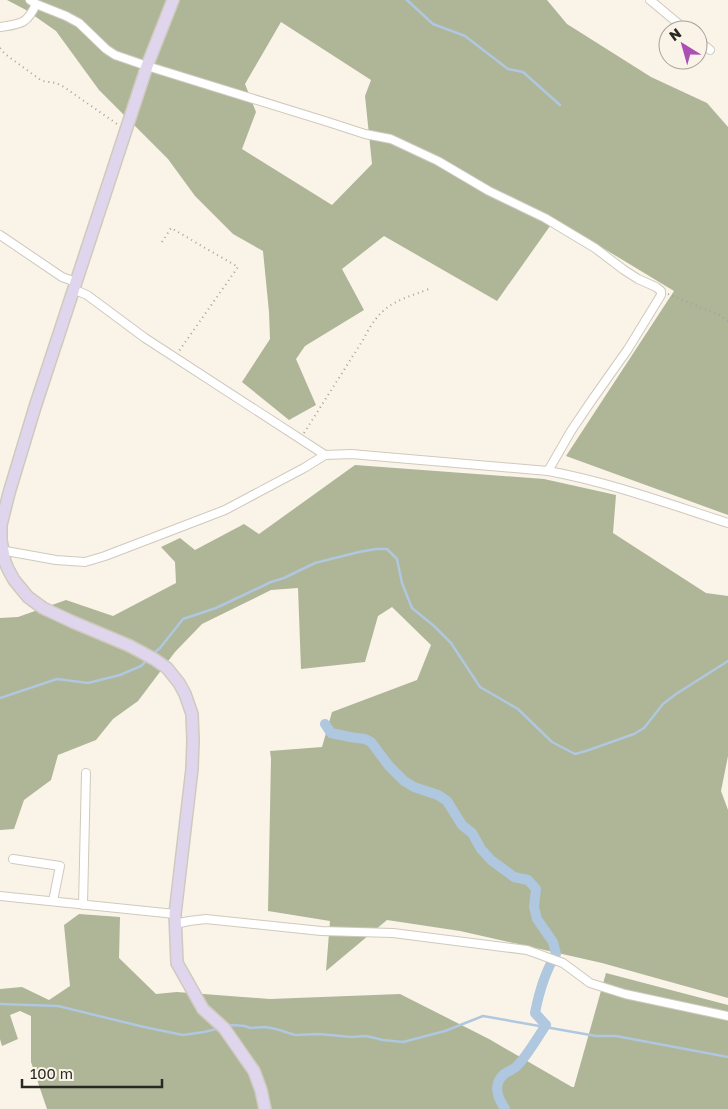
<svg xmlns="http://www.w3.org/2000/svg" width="728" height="1109" font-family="'Golos Text',sans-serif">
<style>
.forest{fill:#afb597;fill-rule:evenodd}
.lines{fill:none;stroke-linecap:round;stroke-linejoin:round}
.stream{stroke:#afc7df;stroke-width:2.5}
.canal{stroke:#afc7df;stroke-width:10}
.street-casing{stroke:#cfc9be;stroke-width:10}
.secondary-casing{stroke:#cfc9be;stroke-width:14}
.path{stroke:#a6a199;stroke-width:2;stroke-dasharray:1 4;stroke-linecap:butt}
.street{stroke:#fff;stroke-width:8}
.secondary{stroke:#dfd6ed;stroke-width:11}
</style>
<rect width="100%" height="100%" fill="#faf4e8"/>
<path class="forest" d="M7 0H547L567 24 651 77 707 103 728 127V515L566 456 674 291 555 219 497 301 384 236 342 269 364 310 305 346 296 359 316 405 289 420 242 382 270 339 269 312 263 251 233 234 195 196 168 159 99 90 56 31 26 10ZM281 22 371 80 365 96 372 164 332 205 242 149 256 112 245 84Z
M355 465 544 479 616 495 613 533 706 593 728 596V756L721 791 728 810V998L602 963 460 931 387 920 326 971 330 921 268 911 271 759 270 751 322 747 332 712 417 680 431 645 392 607 378 616 365 662 301 669 298 588 271 590 202 624 175 652 138 701 113 719 96 740 58 755 51 780 24 800 14 829 0 830V618L18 617 66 600 113 616 176 583 175 562 161 547 180 538 195 550 244 524 259 534Z
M79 914 120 917 119 958 156 994 177 992 270 999 400 994 489 1039 572 1087H574L606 973 728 1005V1109H47L31 1062V1016L20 1011 10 1015 18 1039 2 1046 0 1039V989L22 987 49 1000 70 986 64 925Z"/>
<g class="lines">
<path class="stream" d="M407 0 433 24 465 36 508 69 523 72 560 105
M153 654 160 648 183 619 216 608 271 582 284 578 315 563 359 552 376 549H387L397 559 402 583 412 608 434 626 451 643 480 687 518 709 552 742 575 754 586 751 634 734 644 728 663 704 676 694 728 661
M0 698 57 679 88 683 120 675 141 666 147 660
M0 1004 58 1006 144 1027 183 1035 204 1032 220 1028
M227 1026 233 1025 245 1026 250 1028 265 1027 276 1029 295 1035 318 1034 352 1037 366 1036 383 1040 403 1042 445 1031 483 1016 596 1036H616L728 1057"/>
<path class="canal" d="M325 724 331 733 350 737 365 739 371 742 389 766 404 781 414 787 438 795 447 801 462 825 472 833 481 849 491 860 514 877 528 880 536 889 534 907 537 919 553 942 556 954C545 972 539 992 535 1013L546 1025C537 1038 528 1055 517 1066 513 1070 508 1071 504 1074 492 1085 498 1098 505 1109"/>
<g class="street-casing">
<path id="street" d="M30 0 36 4 66 16 79 23 106 49 115 55 147 66 328 122 365 134 391 139 438 161 489 191 545 218 595 248 624 270 638 279 656 287 661 291V295L628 349 592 400 571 431 548 471
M650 0 686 30
M0 27C19 24 27 25 36 4
M698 40 710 50
M0 235 62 277 76 282
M73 289 87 295 145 338 325 455
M0 550 56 560 85 562 105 556 225 510 304 468 325 455 351 454 548 471C609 482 669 504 728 523
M13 859 60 866 53 901
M0 896 175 914
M83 905 86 773
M175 924 189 921 206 919 321 931 393 933 527 950 563 963 590 983 625 994 728 1016"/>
</g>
<g class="secondary-casing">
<path id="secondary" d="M173 0 147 66 35 407 9 493 1 525V540L5 562 8 569 14 580 28 597 43 608 73 622 130 646 154 659 167 668 179 683 185 694 192 714 193 740 192 769 175 914 177 963 203 1009 224 1028 254 1071 261 1090 265 1109"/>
</g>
<path class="path" d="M0 48 5 54 42 81 56 83 64 87 117 124
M162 242 171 228 238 267 179 351
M668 294 719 315 728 321
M304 433 363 340C381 304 394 302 429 289"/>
<use href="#street" class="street"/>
<use href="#secondary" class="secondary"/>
</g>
<g transform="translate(683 45) rotate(323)"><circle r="24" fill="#faf4e8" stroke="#a7a29a"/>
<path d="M0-4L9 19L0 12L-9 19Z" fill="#ad4eb7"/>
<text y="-8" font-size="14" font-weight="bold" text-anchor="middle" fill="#2a2824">N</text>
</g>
<path d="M22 1079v8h140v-8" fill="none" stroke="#2a2824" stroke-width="2.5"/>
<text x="30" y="1079" font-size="15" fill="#2a2824" stroke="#faf4e8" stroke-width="4" paint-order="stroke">100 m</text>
</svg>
